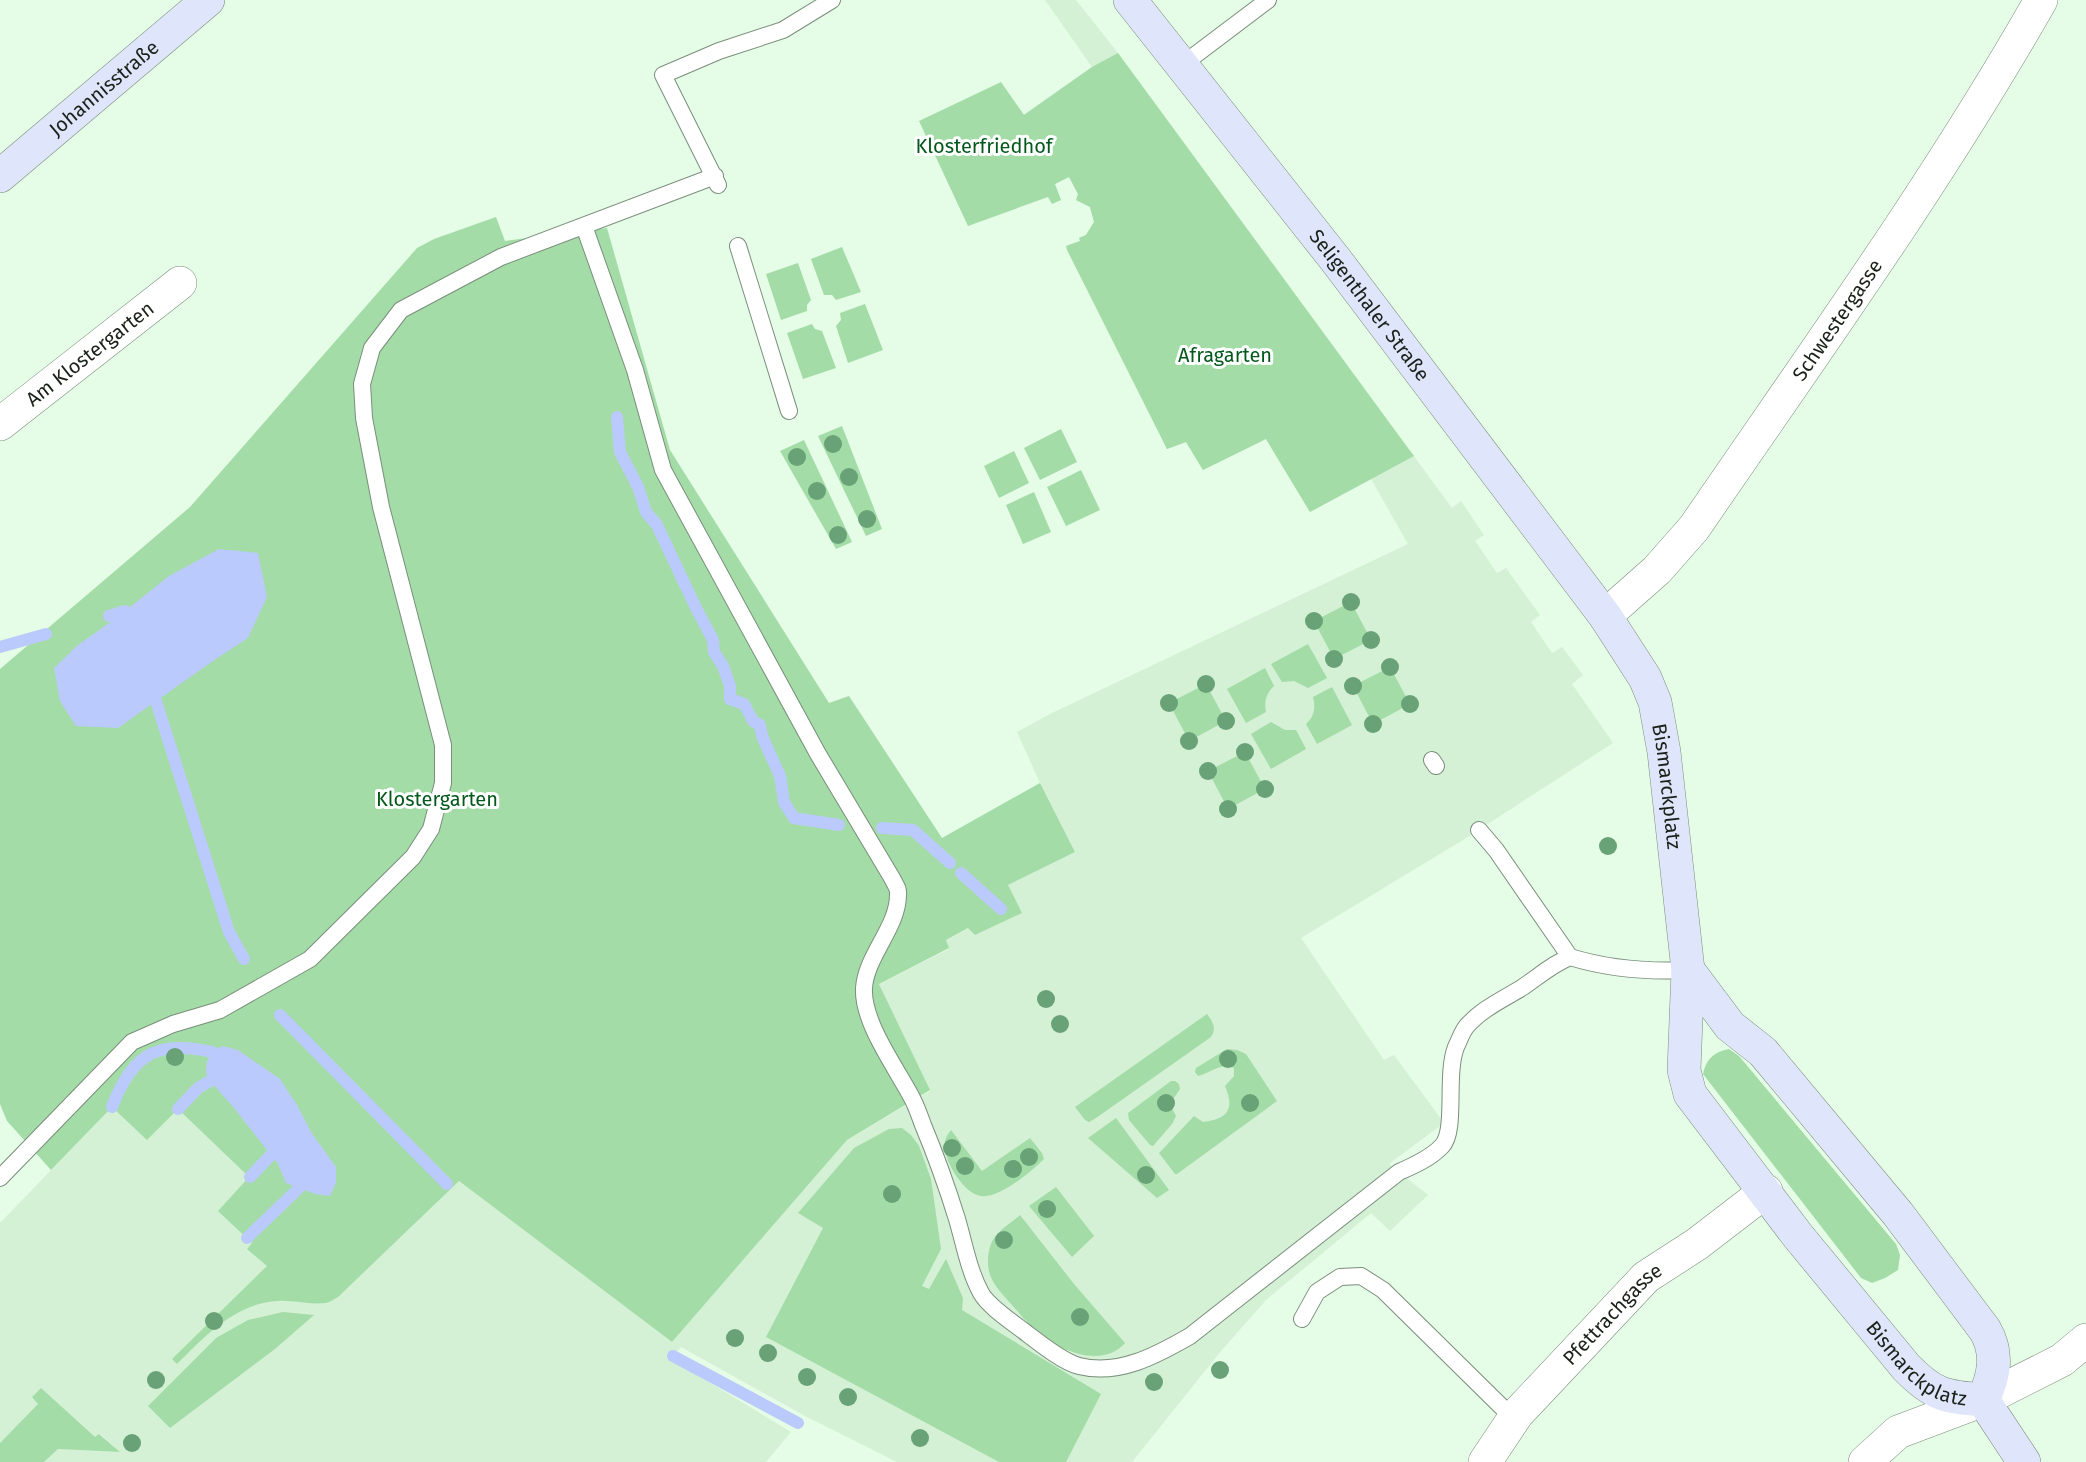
<svg xmlns="http://www.w3.org/2000/svg" width="2086" height="1462" font-family="'Fira Sans',sans-serif">
<style>
.built{fill:#d4f0d5}
.green{fill:#a3dca7}
.water{fill:#bbcafc}
.lines{fill:none;stroke-linecap:round;stroke-linejoin:round}
.stream{stroke:#bbcafc;stroke-width:12}
.lane-casing{stroke:#7a8e7b;stroke-width:18}
.street-casing{stroke:#7a8e7b;stroke-width:34}
.secondary-casing{stroke:#7a8e7b;stroke-width:34}
.lane{stroke:#fff;stroke-width:16}
.street{stroke:#fff;stroke-width:33}
.secondary{stroke:#dfe5fa;stroke-width:33}
.tree{fill:#68a276}
.labels{text-anchor:middle;stroke-width:6;stroke-linejoin:round;paint-order:stroke}
.street-label{font-size:20px;fill:#192119;stroke:#fff}
.park-label{font-size:20px;fill:#02591b;stroke:#fff}
</style>
<rect width="100%" height="100%" fill="#e5fce6"/>
<path class="built" d="M1045 0H1076L1118 53 1452 508 1461 501 1484 535 1475 541 1497 573 1506 568 1540 615 1531 622 1552 653 1562 647 1583 675 1572 684 1613 743 1463 840 1301 938 1384 1060 1394 1055 1444 1123 1389 1164 1428 1195 1390 1231 1371 1213 1267 1299 1221 1351 1132 1462H897L805 1416 681 1347 671 1359 791 1432 766 1462H44L58 1449 120 1452 100 1434 95 1438 74 1420 39 1404 0 1443V1223L112 1107 178 1109 244 1172 250 1177 219 1210 459 1181 672 1342 847 1140 930 1091 879 984 949 949 946 940 969 928 975 935 1021 913 1007 885 1075 852 1040 783 1017 732 1052 713 1408 544 1371 479 1310 512 1266 439 1203 470 1186 442 1167 449 1066 246 1080 241 1079 238 1086 235 1094 222 1090 207 1076 200 1078 194 1069 177 1054 184 1023 115 1092 67Z"/>
<path class="green" d="M1118 53 1405 444 1414 456 1310 512 1266 439 1203 470 1186 442 1167 449 1067 250 1066 246 1080 241 1079 238 1086 235 1094 222 1090 207 1076 200 1078 194 1069 177 1055 184 1061 200 1052 204 1048 197 968 226 919 121 1001 82 1024 115 1092 67Z
M496 217 505 241 607 228 670 450 829 703 849 696 942 838 1040 783 1075 852 1008 885 1022 913 975 935 968 928 946 940 949 948 879 984 930 1090 847 1140 672 1342 459 1181 338 1297C334 1299 329 1303 325 1303 310 1305 293 1300 278 1301 235 1303 205 1336 177 1364L172 1359 267 1266 247 1249 252 1243 218 1211 249 1177 178 1109 147 1140 112 1107 51 1170 7 1121 0 1104V669L190 507 417 248 434 239Z
M842 247 861 292 836 300 832 295H824L811 259Z
M798 263 811 300 807 305V311L781 320 766 274Z
M865 304 883 350 848 363 836 326 841 320 840 313Z
M812 324 815 329 822 331 836 368 803 379 787 333Z
M842 426 882 529 866 536 818 436Z
M1061 429 1077 462 1040 480 1024 448Z
M804 440 852 542 836 549 780 451Z
M1014 451 1029 483 999 498 984 466Z
M1081 470 1100 510 1066 526 1047 487Z
M1034 492 1051 532 1023 544 1006 505Z
M1351 602 1371 640 1334 659 1314 621Z
M1308 644 1327 678 1308 688 1294 681 1282 682 1271 664Z
M1390 667 1410 704 1373 724 1353 686Z
M1265 668 1274 686C1266 693 1264 702 1266 712L1246 723 1227 689Z
M1206 684 1226 721 1189 741 1169 703Z
M1332 687 1352 725 1317 744 1306 724C1314 717 1316 708 1313 697Z
M1271 722 1285 730H1296L1306 749 1271 769 1251 734Z
M1245 752 1265 789 1228 809 1208 771Z
M1207 1014C1213 1023 1217 1027 1211 1037L1096 1118 1089 1122 1085 1120 1075 1107Z
M1227 1049 1237 1050 1246 1054 1277 1101 1177 1174H1175L1159 1153 1162 1150 1194 1116 1203 1122C1228 1119 1235 1109 1225 1086L1234 1076V1068C1221 1062 1210 1073 1198 1076L1195 1072 1196 1068Z
M1729 1049 1739 1056 1896 1244 1900 1255 1898 1270 1885 1278 1872 1283 1861 1278 1703 1074C1706 1059 1714 1052 1729 1049Z
M1171 1081H1175L1179 1084 1180 1089 1170 1104 1176 1116 1172 1124 1153 1146 1150 1145 1129 1120 1128 1113Z
M1116 1118 1169 1190 1157 1198 1088 1138Z
M902 1128 911 1135 919 1146 931 1179 941 1249 922 1286 929 1289 946 1259 963 1298 962 1310 1101 1394 1066 1462H999L766 1337 823 1228 798 1213 854 1148 889 1129Z
M951 1130 982 1171 1030 1138 1042 1153 1044 1159C1032 1171 999 1199 981 1196 963 1194 939 1155 946 1138 947 1135 949 1133 951 1130Z
M1056 1187 1094 1236 1072 1257 1029 1206Z
M1020 1215 1074 1284 1125 1343C1103 1368 1063 1352 1041 1335 1030 1327 1021 1315 1012 1305 1004 1296 991 1283 989 1271 987 1262 988 1252 991 1244 995 1232 1011 1223 1020 1215Z
M283 1312 314 1315 275 1349 170 1428 148 1406 216 1338 248 1320Z
M41 1388 95 1437 99 1434 120 1452 58 1449 44 1462H0V1443L38 1404 32 1397Z"/>
<path class="water" d="M219 549 258 553 267 597 248 638 213 661 118 728 76 726 60 701 54 668 78 645 115 619 169 576Z
M222 1046 238 1050 280 1079 297 1105 311 1132 336 1167V1183L330 1196 315 1194 286 1183 278 1164 234 1108 210 1081 206 1072 207 1061 213 1052Z"/>
<g class="lines">
<path class="stream" d="M617 417 620 452 638 487 646 512 657 525 696 608 713 640 714 652 723 666 730 686V699L744 704 753 721 760 725 762 736 780 776 784 802 794 818 839 825
M109 616 125 611
M0 647 46 634
M156 701 229 932 244 959
M882 828 913 830 950 863
M961 873 1001 909
M280 1015 447 1184
M112 1107C133 1053 157 1040 213 1052
M178 1109 198 1088 210 1081
M250 1177 271 1155
M247 1238 299 1188
M673 1356 798 1423"/>
<g class="lane-casing">
<path id="lane" d="M1182 65 1268 0
M718 185 663 75 719 51 783 30 832 0
M584 226 635 370 663 470 818 754 892 878C895 884 899 889 898 895 898 927 866 956 864 988 862 1023 898 1070 913 1100 917 1108 920 1117 923 1125 936 1156 947 1187 957 1219 964 1243 969 1271 981 1293 988 1306 1012 1322 1025 1332 1038 1342 1063 1362 1079 1366 1119 1376 1157 1355 1190 1336L1399 1172C1413 1166 1431 1158 1442 1146 1457 1130 1445 1075 1456 1047 1459 1041 1462 1032 1466 1027 1481 1009 1504 999 1523 987 1538 977 1552 964 1570 957
M738 246 789 411
M1432 760 1436 766
M1479 830 1496 850 1570 957C1609 969 1648 972 1688 970
M0 1178 132 1042 173 1024 220 1010 310 959 413 857 431 829 443 783V745L381 507 364 418 362 384 372 348 401 310 501 257 715 176
M1302 1319 1317 1292 1340 1277 1361 1276 1383 1290 1514 1419"/>
</g>
<g class="street-casing">
<g id="street">
<path id="s1" d="M0 424 180 283"/>
<path id="s2" d="M1605 616 1657 570 1694 528C1813 354 1937 183 2041 0"/>
<path id="s3" d="M1485 1462 1517 1414 1646 1277 1697 1244 1766 1191"/>
<path d="M1865 1462 1898 1432 1983 1400 2062 1360 2086 1340"/>
</g>
</g>
<g class="secondary-casing">
<g id="secondary">
<path id="s4" d="M1130 0 1335 259 1605 616 1645 678 1655 702 1664 752 1688 970 1684 1070 1690 1094 1798 1236 1906 1367C1933 1395 1945 1397 1983 1400"/>
<path id="s5" d="M0 176 208 0"/>
<path d="M1688 970 1730 1026 1763 1052 1898 1214 1985 1330C1999 1354 1994 1376 1983 1400"/>
<path d="M1983 1400 2024 1462"/>
</g>
</g>
<use href="#lane" class="lane"/>
<use href="#street" class="street"/>
<use href="#secondary" class="secondary"/>
</g>
<g class="tree">
<circle cx="833" cy="444" r="9"/>
<circle cx="797" cy="457" r="9"/>
<circle cx="849" cy="477" r="9"/>
<circle cx="817" cy="491" r="9"/>
<circle cx="867" cy="519" r="9"/>
<circle cx="838" cy="535" r="9"/>
<circle cx="1351" cy="602" r="9"/>
<circle cx="1314" cy="621" r="9"/>
<circle cx="1371" cy="640" r="9"/>
<circle cx="1334" cy="659" r="9"/>
<circle cx="1390" cy="667" r="9"/>
<circle cx="1206" cy="684" r="9"/>
<circle cx="1353" cy="686" r="9"/>
<circle cx="1169" cy="703" r="9"/>
<circle cx="1410" cy="704" r="9"/>
<circle cx="1226" cy="721" r="9"/>
<circle cx="1373" cy="724" r="9"/>
<circle cx="1189" cy="741" r="9"/>
<circle cx="1245" cy="752" r="9"/>
<circle cx="1208" cy="771" r="9"/>
<circle cx="1265" cy="789" r="9"/>
<circle cx="1228" cy="809" r="9"/>
<circle cx="1608" cy="846" r="9"/>
<circle cx="1046" cy="999" r="9"/>
<circle cx="1060" cy="1024" r="9"/>
<circle cx="175" cy="1057" r="9"/>
<circle cx="1228" cy="1059" r="9"/>
<circle cx="1166" cy="1103" r="9"/>
<circle cx="1250" cy="1103" r="9"/>
<circle cx="952" cy="1148" r="9"/>
<circle cx="1029" cy="1157" r="9"/>
<circle cx="965" cy="1166" r="9"/>
<circle cx="1013" cy="1169" r="9"/>
<circle cx="1146" cy="1175" r="9"/>
<circle cx="892" cy="1194" r="9"/>
<circle cx="1047" cy="1209" r="9"/>
<circle cx="1004" cy="1240" r="9"/>
<circle cx="1080" cy="1317" r="9"/>
<circle cx="214" cy="1321" r="9"/>
<circle cx="735" cy="1338" r="9"/>
<circle cx="768" cy="1353" r="9"/>
<circle cx="1220" cy="1370" r="9"/>
<circle cx="807" cy="1377" r="9"/>
<circle cx="156" cy="1380" r="9"/>
<circle cx="1154" cy="1382" r="9"/>
<circle cx="848" cy="1397" r="9"/>
<circle cx="920" cy="1438" r="9"/>
<circle cx="132" cy="1443" r="9"/>
</g>
<g class="labels">
<g class="street-label">
<text dy="7" stroke="none"><textPath href="#s5" startOffset="136">Johannisstraße</textPath></text>
<text dy="7" stroke="none"><textPath href="#s4" startOffset="388">Seligenthaler Straße</textPath></text>
<text dy="7" stroke="none"><textPath href="#s2" startOffset="378">Schwestergasse</textPath></text>
<text dy="7" stroke="none"><textPath href="#s1" startOffset="114">Am Klostergarten</textPath></text>
<text dy="7" stroke="none"><textPath href="#s4" startOffset="963">Bismarckplatz</textPath></text>
<text dy="7" stroke="none"><textPath href="#s3" startOffset="196">Pfettrachgasse</textPath></text>
<text dy="7" stroke="none"><textPath href="#s4" startOffset="1628">Bismarckplatz</textPath></text>
</g>
<g class="park-label">
<text x="984" y="153">Klosterfriedhof</text>
<text x="1225" y="362">Afragarten</text>
<text x="437" y="806">Klostergarten</text>
</g>
</g>
</svg>
